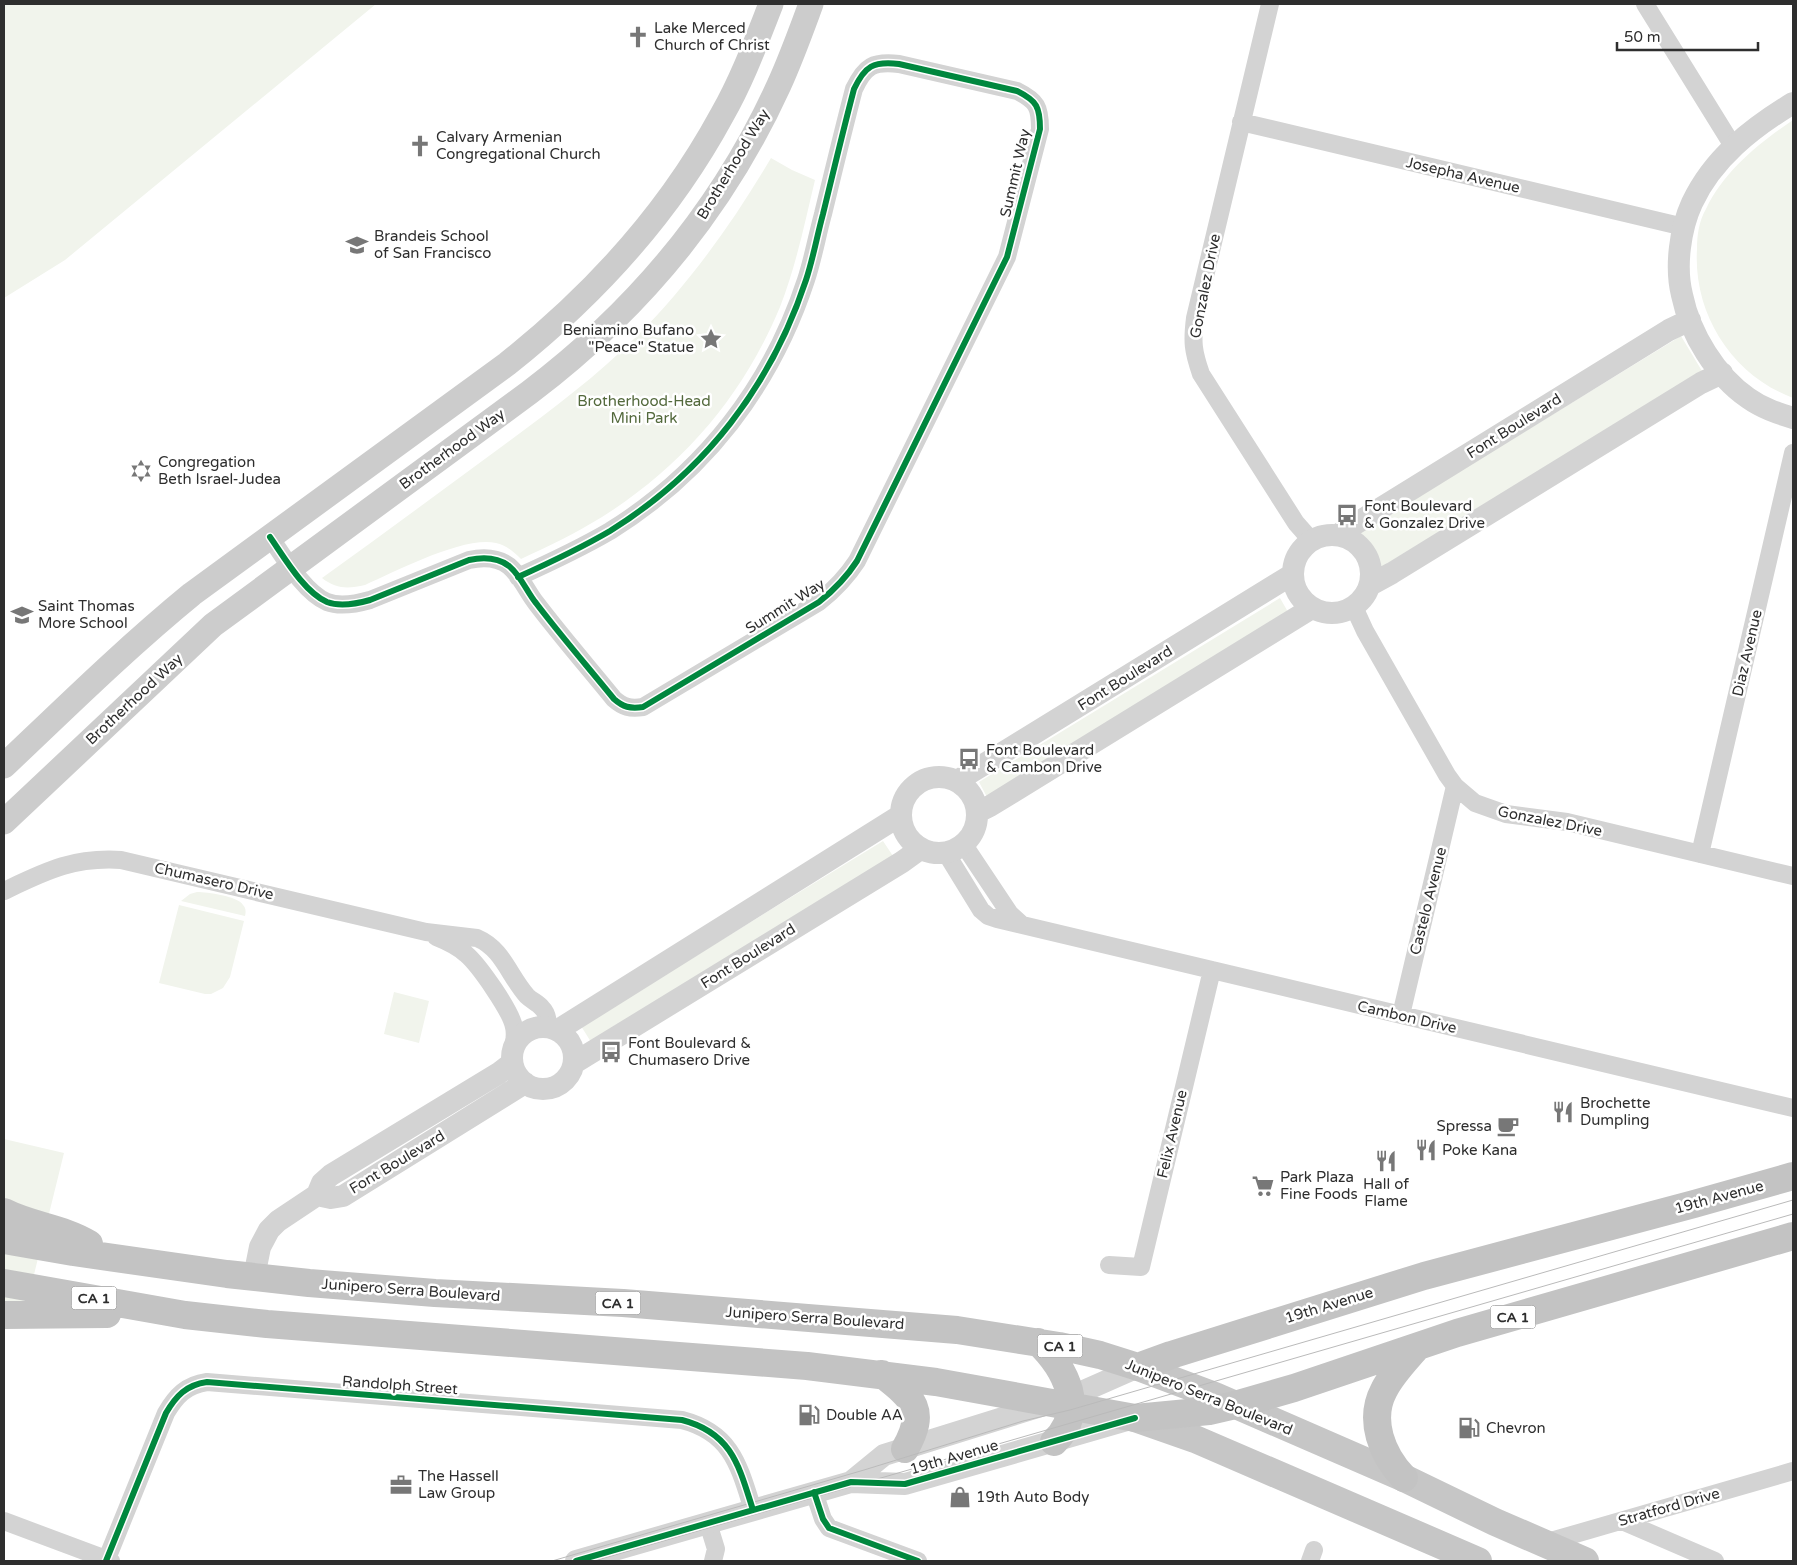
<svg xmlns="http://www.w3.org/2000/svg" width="1797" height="1565" font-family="'Varela Round',sans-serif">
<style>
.green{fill:#f1f4ec}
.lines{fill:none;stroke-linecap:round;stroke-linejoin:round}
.minor{stroke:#d3d3d3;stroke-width:18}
.tertiary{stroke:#d3d3d3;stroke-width:22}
.secondary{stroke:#ccc;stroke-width:25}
.primary{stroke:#c6c6c6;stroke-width:28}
.trunk{stroke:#c3c3c3;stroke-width:28}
.tram{stroke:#bababa;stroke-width:1}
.cycleway-casing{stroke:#fff;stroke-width:9}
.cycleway{stroke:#00873e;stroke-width:6}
.labels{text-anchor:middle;stroke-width:5;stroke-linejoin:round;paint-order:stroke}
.shield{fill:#fff;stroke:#6d6d6d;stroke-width:1}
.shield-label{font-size:14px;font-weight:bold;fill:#2e2e2e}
.poi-label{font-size:15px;fill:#2e2e2e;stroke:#fff;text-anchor:start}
.street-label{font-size:15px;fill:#2e2e2e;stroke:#fff}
.park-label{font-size:15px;fill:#53693c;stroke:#fff}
</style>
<rect width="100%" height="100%" fill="#fff"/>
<path class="green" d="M4 4H376L65 260 4 298Z
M1793 120V398C1732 375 1693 314 1697 249 1697 235 1699 221 1706 209 1724 171 1759 143 1793 120Z
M771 158 792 170 815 180C805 222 796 266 780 307 743 396 683 466 602 517 576 533 549 546 521 559 514 552 506 545 496 543 463 536 397 571 365 585 348 589 336 589 322 578 379 537 436 495 493 453 543 416 593 380 637 336 690 283 733 222 771 158Z
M1681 336 1702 371 1380 568 1359 533Z
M1280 598 1288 612 987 797 979 782Z
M883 841 893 856 591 1042 581 1026Z
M197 892C207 892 238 896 243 905 246 908 246 912 245 916L181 901 190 894Z
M179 905 244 921 230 977 223 988 211 994H205L159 983Z
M394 992 429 1001 419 1043 384 1034Z
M4 1139 64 1153 26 1307 4 1309Z"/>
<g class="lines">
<path class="minor" d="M1270 4 1195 318C1192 342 1193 351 1201 374L1296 523 1311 540
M1645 4 1733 146
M1241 122 1684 227
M270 537C284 557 304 592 327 602 340 607 356 604 370 600L469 560C483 557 497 557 509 566 521 576 527 592 536 603 561 636 588 667 614 699 623 707 630 709 643 707L819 602C834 590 846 578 857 561L1007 257 1040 129C1040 107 1037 101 1017 91L899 64C873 61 865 66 854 89 843 131 833 173 823 214 817 236 813 259 806 280 771 386 705 472 610 531 581 548 549 563 518 577
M1354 607 1365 631 1447 775 1455 786 1475 803 1506 814 1567 822 1793 876
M964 845 1010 914 1021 924
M946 853 981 910 988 916 997 919 1793 1108
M1700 854 1793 453
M4 891C46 871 73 857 121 860L426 932 477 938C503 949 509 976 527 996 532 1001 538 1003 542 1008 547 1013 548 1020 548 1026
M436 937C446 941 457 946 466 954 479 965 511 1011 514 1027 516 1035 514 1043 513 1050
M1401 1015 1455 786
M1109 1265 1141 1267 1212 970
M814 1492 823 1519 829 1528 918 1561
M4 1521 111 1561
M1622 1521 1715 1561
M708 1523 716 1549 713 1561
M1544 1543 1793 1471
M106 1561 166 1413C176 1396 186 1385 207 1382L682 1420C732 1433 739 1466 753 1510
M1310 1561 1314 1550"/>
<path class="tertiary" d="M1793 103C1752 128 1713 158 1692 203 1680 229 1675 267 1682 295 1690 334 1716 376 1748 398 1762 408 1777 413 1793 418
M1339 534 1669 330 1690 320
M1293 574a39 39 0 1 1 78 0a39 39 0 1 1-78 0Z
M1370 585 1392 573 1701 383 1722 373
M901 815a38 38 0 1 1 76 0a38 38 0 1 1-76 0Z
M957 781 1293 574
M978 812 990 806 1312 608
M512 1058a31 31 0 1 1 62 0a31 31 0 1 1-62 0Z
M558 1030 901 815
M574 1063 902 862 920 849
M317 1195 331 1198 343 1196 525 1083
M254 1277 260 1247 269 1230 278 1221 317 1195 322 1183 331 1175 499 1073 512 1063
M851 1482 884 1455 1070 1397 1138 1367
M576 1561 851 1482 905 1484 1134 1418"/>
<path class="secondary" d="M4 766C65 708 126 648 192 594L507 364C594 295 669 213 722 115 742 80 756 42 771 4
M4 822 213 625 530 392C637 311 723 208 779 85 791 59 801 31 811 4"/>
<path class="primary" d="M1138 1367 1215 1396 1404 1478 1495 1522 1585 1561
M1135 1418 1195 1439 1478 1561"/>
<path class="trunk" d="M4 1212C31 1226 63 1228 89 1244
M4 1240 73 1252 227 1274 309 1283 435 1293 623 1303 957 1330 1059 1346 1100 1355 1138 1367 1171 1355 1424 1276 1694 1204 1793 1176
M4 1283 185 1315 267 1324 807 1366 936 1382 1135 1418 1209 1411 1235 1405 1294 1388 1457 1333 1793 1236
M4 1315 107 1314
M1038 1342C1065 1368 1088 1410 1054 1442
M882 1374C914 1399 927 1410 905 1449
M1404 1478C1382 1455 1368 1420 1384 1390 1392 1374 1406 1360 1417 1347"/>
<path class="tram" d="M552 1561 864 1470 1023 1421 1070 1410 1793 1200
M594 1561 1793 1214"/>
<g class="cycleway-casing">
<path id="cycleway" d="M270 537C284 557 304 592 327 602 340 607 356 604 370 600L469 560C483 557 497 557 509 566 521 576 527 592 536 603 561 636 588 667 614 699 623 707 630 709 643 707L819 602C834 590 846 578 857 561L1007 257 1040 129C1040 107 1037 101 1017 91L899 64C873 61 865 66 854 89 843 131 833 173 823 214 817 236 813 259 806 280 771 386 705 472 610 531 581 548 549 563 518 577
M814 1492 823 1519 829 1528 918 1561
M106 1561 166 1413C176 1396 186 1385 207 1382L682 1420C732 1433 739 1466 753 1510
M576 1561 851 1482 905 1484 1135 1418"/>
</g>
<use href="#cycleway" class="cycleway"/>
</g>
<defs>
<g id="church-bare" transform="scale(1.725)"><path d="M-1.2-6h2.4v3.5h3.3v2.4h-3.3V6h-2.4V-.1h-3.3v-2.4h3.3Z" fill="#777" stroke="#fff" stroke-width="2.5" paint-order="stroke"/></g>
<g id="school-bare" transform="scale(1.725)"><path d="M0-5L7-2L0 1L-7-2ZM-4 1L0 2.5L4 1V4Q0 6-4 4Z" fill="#777" stroke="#fff" stroke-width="2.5" paint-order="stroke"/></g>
<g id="sight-bare" transform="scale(1.725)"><path d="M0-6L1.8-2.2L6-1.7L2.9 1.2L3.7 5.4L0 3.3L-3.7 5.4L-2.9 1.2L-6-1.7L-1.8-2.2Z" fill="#777" stroke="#fff" stroke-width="2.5" paint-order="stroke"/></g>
<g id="synagogue-bare" transform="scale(1.725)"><path d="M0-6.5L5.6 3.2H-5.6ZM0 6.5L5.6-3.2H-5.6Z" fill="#777" stroke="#fff" stroke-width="2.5" paint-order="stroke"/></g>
<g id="bus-bare" transform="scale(1.725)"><path d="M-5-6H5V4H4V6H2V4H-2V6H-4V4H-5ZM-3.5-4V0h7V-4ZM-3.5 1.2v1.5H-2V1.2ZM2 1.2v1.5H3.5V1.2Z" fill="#777" stroke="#fff" stroke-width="2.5" paint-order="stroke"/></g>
<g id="restaurant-bare" transform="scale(1.725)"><path d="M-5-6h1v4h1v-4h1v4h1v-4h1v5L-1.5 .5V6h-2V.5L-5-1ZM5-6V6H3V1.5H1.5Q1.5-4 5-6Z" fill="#777" stroke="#fff" stroke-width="2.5" paint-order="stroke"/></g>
<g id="cafe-bare" transform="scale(1.725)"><path d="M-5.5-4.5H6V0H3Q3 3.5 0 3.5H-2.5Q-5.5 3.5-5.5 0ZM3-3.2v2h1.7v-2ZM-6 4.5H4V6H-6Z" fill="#777" stroke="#fff" stroke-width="2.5" paint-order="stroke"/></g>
<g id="supermarket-bare" transform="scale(1.725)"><path d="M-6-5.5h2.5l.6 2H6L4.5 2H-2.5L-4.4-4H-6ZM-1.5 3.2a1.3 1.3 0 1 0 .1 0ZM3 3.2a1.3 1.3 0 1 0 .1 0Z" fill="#777" stroke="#fff" stroke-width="2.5" paint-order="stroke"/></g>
<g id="fuel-bare" transform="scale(1.725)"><path d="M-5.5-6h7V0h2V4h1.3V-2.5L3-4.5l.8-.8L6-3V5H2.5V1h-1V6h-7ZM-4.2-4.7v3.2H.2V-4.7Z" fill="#777" stroke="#fff" stroke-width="2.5" paint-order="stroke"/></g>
<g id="office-bare" transform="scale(1.725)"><path d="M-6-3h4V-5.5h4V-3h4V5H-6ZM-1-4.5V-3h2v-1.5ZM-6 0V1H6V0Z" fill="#777" stroke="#fff" stroke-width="2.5" paint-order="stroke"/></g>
<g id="shop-bare" transform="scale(1.725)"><path d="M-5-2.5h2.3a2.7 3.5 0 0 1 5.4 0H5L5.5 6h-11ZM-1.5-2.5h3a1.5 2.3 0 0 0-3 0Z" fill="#777" stroke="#fff" stroke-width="2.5" paint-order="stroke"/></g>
</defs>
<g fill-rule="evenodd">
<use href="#church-bare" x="638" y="37"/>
<use href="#church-bare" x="420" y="146"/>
<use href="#school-bare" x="357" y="245"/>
<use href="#sight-bare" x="711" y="339"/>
<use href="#synagogue-bare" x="141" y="471"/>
<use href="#bus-bare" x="1347" y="515"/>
<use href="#school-bare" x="22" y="615"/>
<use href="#bus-bare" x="969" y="759"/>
<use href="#bus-bare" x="611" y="1052"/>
<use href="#restaurant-bare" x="1563" y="1112"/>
<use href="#cafe-bare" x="1508" y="1126"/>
<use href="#restaurant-bare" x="1426" y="1150"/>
<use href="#restaurant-bare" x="1386" y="1161"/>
<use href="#supermarket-bare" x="1263" y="1186"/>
<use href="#fuel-bare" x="809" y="1415"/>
<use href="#fuel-bare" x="1469" y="1428"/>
<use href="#office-bare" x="401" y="1485"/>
<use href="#shop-bare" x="960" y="1497"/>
</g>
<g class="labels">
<g class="shield">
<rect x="71.5" y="1286.5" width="45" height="23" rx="4"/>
<rect x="595.5" y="1291.5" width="45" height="23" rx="4"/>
<rect x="1490.5" y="1305.5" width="45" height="23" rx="4"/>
<rect x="1037.5" y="1334.5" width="45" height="23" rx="4"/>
</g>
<g class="shield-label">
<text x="94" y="1303">CA 1</text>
<text x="618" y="1308">CA 1</text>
<text x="1513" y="1322">CA 1</text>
<text x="1060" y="1351">CA 1</text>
</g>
<g class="poi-label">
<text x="654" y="33">Lake Merced<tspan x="654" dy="17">Church of Christ</tspan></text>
<text x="436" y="142">Calvary Armenian<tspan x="436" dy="17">Congregational Church</tspan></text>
<text x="374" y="241">Brandeis School<tspan x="374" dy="17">of San Francisco</tspan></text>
<text x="694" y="335" text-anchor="end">Beniamino Bufano<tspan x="694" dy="17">"Peace" Statue</tspan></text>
<text x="158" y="467">Congregation<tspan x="158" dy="17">Beth Israel-Judea</tspan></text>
<text x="1364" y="511">Font Boulevard<tspan x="1364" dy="17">&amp; Gonzalez Drive</tspan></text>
<text x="38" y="611">Saint Thomas<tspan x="38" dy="17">More School</tspan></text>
<text x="986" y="755">Font Boulevard<tspan x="986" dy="17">&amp; Cambon Drive</tspan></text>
<text x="628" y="1048">Font Boulevard &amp;<tspan x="628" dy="17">Chumasero Drive</tspan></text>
<text x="1580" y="1108">Brochette<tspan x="1580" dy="17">Dumpling</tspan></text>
<text x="1492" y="1131" text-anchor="end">Spressa</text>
<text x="1442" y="1155">Poke Kana</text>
<text x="1280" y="1182">Park Plaza<tspan x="1280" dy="17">Fine Foods</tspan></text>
<text x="1386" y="1189" text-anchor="middle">Hall of<tspan x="1386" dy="17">Flame</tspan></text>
<text x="826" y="1420">Double AA</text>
<text x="1486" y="1433">Chevron</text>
<text x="418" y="1481">The Hassell<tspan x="418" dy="17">Law Group</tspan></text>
<text x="976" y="1502">19th Auto Body</text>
</g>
<g class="street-label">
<text transform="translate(733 164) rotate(-59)" y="5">Brotherhood Way</text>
<text transform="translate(1015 173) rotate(-77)" y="5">Summit Way</text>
<text transform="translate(1463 175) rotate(13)" y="5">Josepha Avenue</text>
<text transform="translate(1205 286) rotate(-79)" y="5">Gonzalez Drive</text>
<text transform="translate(1514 426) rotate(-32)" y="5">Font Boulevard</text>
<text transform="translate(452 449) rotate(-36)" y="5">Brotherhood Way</text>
<text transform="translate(785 606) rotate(-32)" y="5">Summit Way</text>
<text transform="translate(1747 653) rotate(-77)" y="5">Diaz Avenue</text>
<text transform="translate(1125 678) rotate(-32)" y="5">Font Boulevard</text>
<text transform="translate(134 699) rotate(-43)" y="5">Brotherhood Way</text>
<text transform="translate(1550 821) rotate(11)" y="5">Gonzalez Drive</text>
<text transform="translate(214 881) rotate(13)" y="5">Chumasero Drive</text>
<text transform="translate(1428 901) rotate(-76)" y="5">Castelo Avenue</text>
<text transform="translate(748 956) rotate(-32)" y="5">Font Boulevard</text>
<text transform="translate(1407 1017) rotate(13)" y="5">Cambon Drive</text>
<text transform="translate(1172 1134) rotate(-77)" y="5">Felix Avenue</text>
<text transform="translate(397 1162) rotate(-31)" y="5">Font Boulevard</text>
<text transform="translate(1719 1197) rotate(-15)" y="5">19th Avenue</text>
<text transform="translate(411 1290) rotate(4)" y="5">Junipero Serra Boulevard</text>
<text transform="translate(1329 1305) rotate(-17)" y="5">19th Avenue</text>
<text transform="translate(815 1318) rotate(4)" y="5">Junipero Serra Boulevard</text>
<text transform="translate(400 1385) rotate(4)" y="5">Randolph Street</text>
<text transform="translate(1209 1397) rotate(22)" y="5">Junipero Serra Boulevard</text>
<text transform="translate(954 1457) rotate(-16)" y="5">19th Avenue</text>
<text transform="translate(1669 1507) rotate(-16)" y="5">Stratford Drive</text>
</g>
<g class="park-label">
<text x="644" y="406">Brotherhood-Head<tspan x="644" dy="17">Mini Park</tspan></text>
</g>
</g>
<rect width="1797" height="1565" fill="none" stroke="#2e2e2e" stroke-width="10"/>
<path d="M1617 42v8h141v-8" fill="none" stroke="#2e2e2e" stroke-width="2.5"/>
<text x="1624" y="42" font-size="15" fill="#2e2e2e" stroke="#ffffff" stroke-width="4" paint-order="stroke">50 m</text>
</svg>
